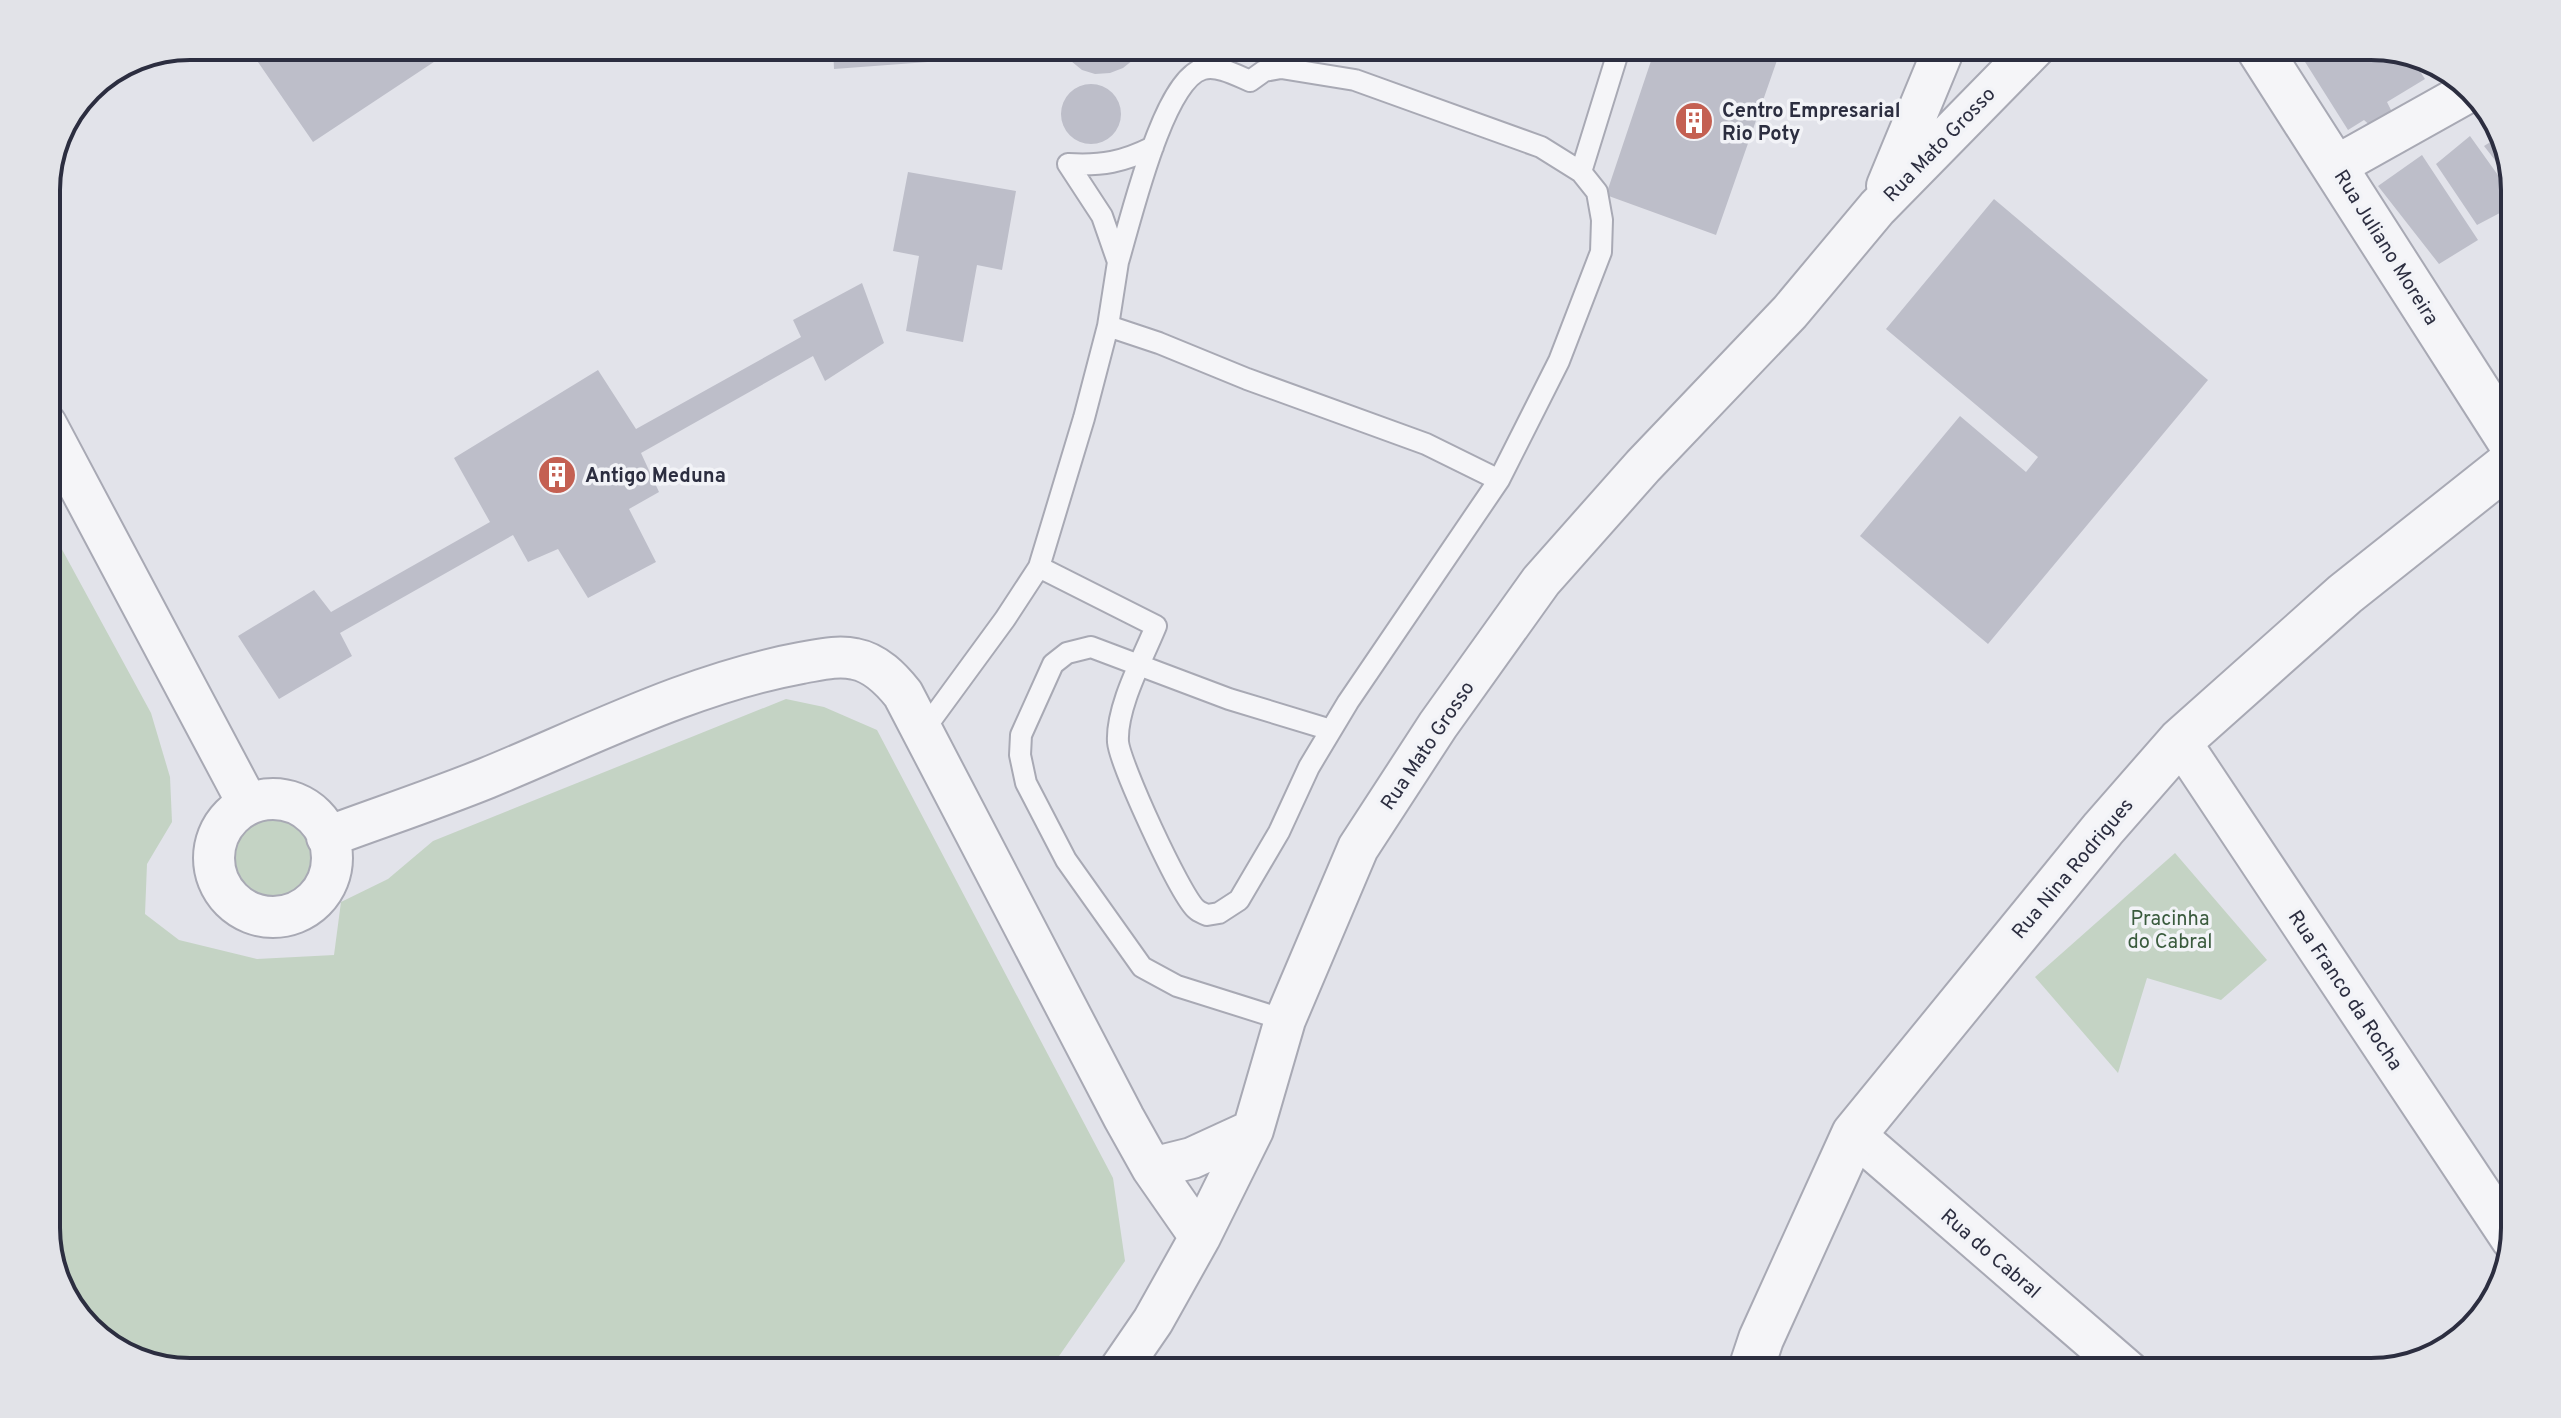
<svg xmlns="http://www.w3.org/2000/svg" width="2561" height="1418" font-family="Overpass,sans-serif">
<style>
.green{fill:#c4d3c4}
.building{fill:#bdbec9}
.lines{fill:none;stroke-linecap:round;stroke-linejoin:round}
.service-casing{stroke:#a8a9b4;stroke-width:24}
.minor-casing{stroke:#a8a9b4;stroke-width:44}
.tertiary-casing{stroke:#a8a9b4;stroke-width:48}
.service{stroke:#f5f5f8;stroke-width:20}
.minor{stroke:#f5f5f8;stroke-width:40}
.tertiary{stroke:#f5f5f8;stroke-width:44}
.labels{text-anchor:middle;stroke-width:7;stroke-linejoin:round;paint-order:stroke}
.poi-label{font-size:20px;font-weight:bold;fill:#2c2e40;stroke:#f2f3f7;text-anchor:start}
.street-label{font-size:20px;fill:#2c2e40;stroke:#f2f3f7}
.park-label{font-size:20px;fill:#3a5b3d;stroke:#f2f3f7}
.rim{fill:none;stroke:#2c2e40;stroke-width:4}
</style>
<rect width="100%" height="100%" fill="#e2e3ea"/>
<path class="green" d="M46 520 151 713 170 777 172 822 147 864 145 914 179 940 257 959 334 955 341 902 388 879 433 841 786 699 824 707 877 730 1113 1178 1125 1261 1048 1372H190L118 1353 66 1300 46 1237Z
M228 859a44 44 0 1 1 88 0a44 44 0 1 1-88 0Z
M2175 853 2267 960 2221 1000 2147 978 2118 1073 2035 977Z"/>
<path class="building" d="M247 46H458L313 142Z
M833 46H1048V53L834 69Z
M1063 46H1140L1133 60 1123 68 1110 73 1095 74 1082 70 1071 61Z
M1656 46H1782L1716 235 1606 195Z
M2295 46H2371L2410 56 2425 79 2387 102 2394 116 2374 129 2364 120 2348 130Z
M2420 59 2443 65 2445 67 2432 75Z
M1061 114a30 30 0 1 1 60 0a30 30 0 1 1-60 0Z
M2470 136 2515 199V205L2477 225 2436 164Z
M2500 136 2515 181V186L2484 146Z
M2422 155 2478 240 2439 264 2378 186Z
M908 172 1016 191 1002 270 977 265 963 342 906 331 919 256 893 251Z
M1994 199 2208 380 1988 644 1860 536 1960 416 2026 472 2038 457 1886 329Z
M862 283 884 343 825 381 813 356 641 453 659 492 629 509 656 562 588 598 558 549 528 562 513 535 340 633 352 656 279 699 238 636 314 590 331 612 490 522 454 458 598 370 636 429 801 337 793 320Z"/>
<g class="lines">
<g class="service-casing">
<path id="service" d="M1068 164C1102 166 1123 162 1153 147
M1581 172 1620 46
M1108 326 1159 343 1247 379 1426 444 1499 480
M1039 567 1156 626C1143 658 1116 707 1118 742 1120 764 1180 895 1196 909 1199 912 1203 913 1207 915L1219 913 1239 900 1279 832 1309 767 1348 702 1499 480 1559 361 1601 252 1602 220 1597 192 1581 172 1541 147 1355 80 1281 68 1264 71 1250 81C1236 75 1218 65 1203 69 1163 79 1130 223 1118 262
M923 731 1005 619 1039 567 1084 418 1108 326 1118 262 1102 216 1068 164
M1285 1020 1177 986 1142 967 1066 860 1026 783 1020 755 1021 735 1053 664 1067 653 1091 647 1229 699 1331 730"/>
</g>
<g class="minor-casing">
<path id="minor" d="M2336 166 2470 91
M1887 186 1945 46
M46 424 248 804
M2180 741 2512 1240
M214 858a59 59 0 1 1 118 0a59 59 0 1 1-118 0Z
M327 837C381 817 435 799 487 778 589 736 692 683 801 663 819 660 837 655 855 659 876 663 891 679 903 694L1124 1118 1152 1168 1200 1237
M1854 1134 2129 1372
M1152 1168 1192 1158 1253 1130
M1118 1372 1153 1321 1200 1237 1253 1130 1285 1020 1358 848 1438 725 1541 581 1643 466 1790 312 1877 208 2036 46"/>
</g>
<g class="tertiary-casing">
<path id="tertiary" d="M2257 46 2515 449
M1750 1372 1761 1339 1854 1134 2103 829 2180 741 2345 594 2515 459"/>
</g>
<use href="#service" class="service"/>
<use href="#minor" class="minor"/>
<use href="#tertiary" class="tertiary"/>
</g>
<defs>
<g id="building-disc" transform="scale(2)"><circle r="9.5" fill="#c46052" stroke="#f2f3f7"/><path d="M-4-6H4V6H1V3H-1V6H-4ZM-2.5-4.3h1.7v1.8h-1.7ZM.8-4.3h1.7v1.8H.8ZM-2.5-1h1.7V.8h-1.7ZM.8-1h1.7V.8H.8Z" fill="#fff"/></g>
</defs>
<g fill-rule="evenodd">
<use href="#building-disc" x="1694" y="121"/>
<use href="#building-disc" x="557" y="475"/>
</g>
<g class="labels">
<g class="poi-label">
<text x="1722" y="117">Centro Empresarial<tspan x="1722" dy="23">Rio Poty</tspan></text>
<text x="585" y="482">Antigo Meduna</text>
</g>
<g class="street-label">
<text transform="translate(1939 144) rotate(-46)" y="7">Rua Mato Grosso</text>
<text transform="translate(2387 247) rotate(58)" y="7">Rua Juliano Moreira</text>
<text transform="translate(1427 745) rotate(-56)" y="7">Rua Mato Grosso</text>
<text transform="translate(2072 868) rotate(-50)" y="7">Rua Nina Rodrigues</text>
<text transform="translate(2346 990) rotate(56)" y="7">Rua Franco da Rocha</text>
<text transform="translate(1991 1253) rotate(41)" y="7">Rua do Cabral</text>
</g>
<g class="park-label">
<text x="2170" y="925">Pracinha<tspan x="2170" dy="23">do Cabral</tspan></text>
</g>
</g>
<path d="M0 0H2561V1418H0ZM190 60H2371A130 130 0 0 1 2501 190V1228A130 130 0 0 1 2371 1358H190A130 130 0 0 1 60 1228V190A130 130 0 0 1 190 60Z" fill="#e2e3e8" fill-rule="evenodd"/>
<path class="rim" d="M190 60H2371A130 130 0 0 1 2501 190V1228A130 130 0 0 1 2371 1358H190A130 130 0 0 1 60 1228V190A130 130 0 0 1 190 60Z"/>
</svg>
